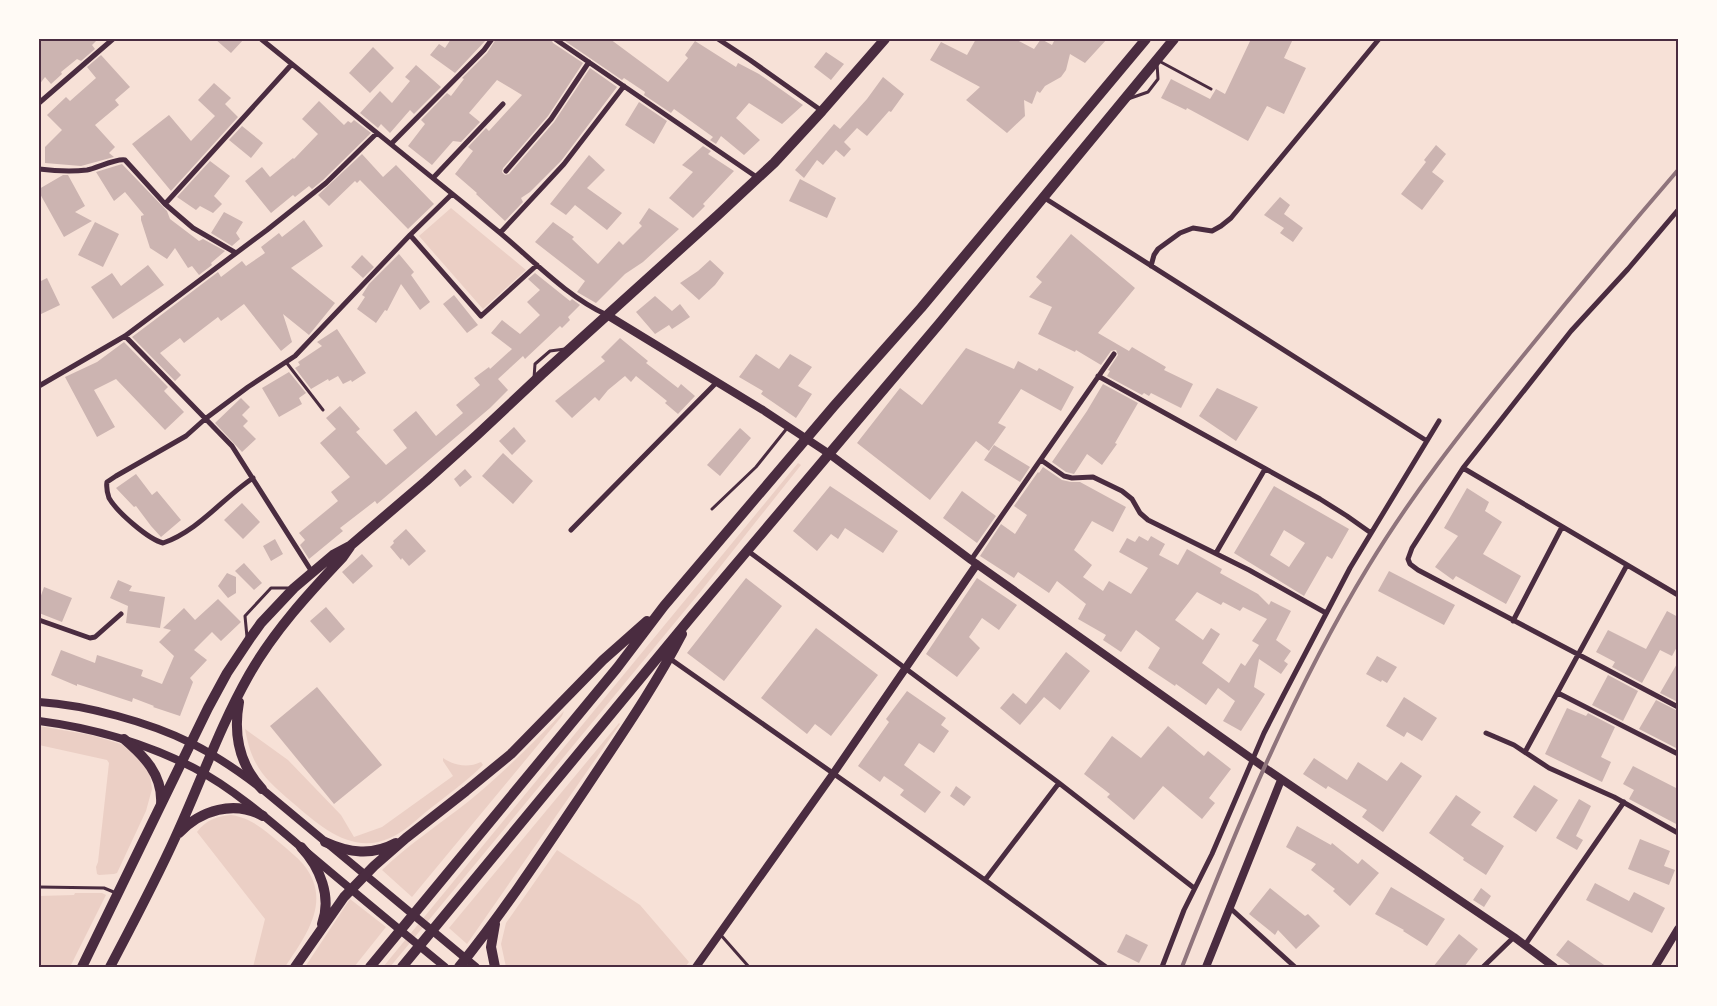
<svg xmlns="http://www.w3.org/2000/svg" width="1717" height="1006" font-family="Georgia,serif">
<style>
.green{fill:#ebcfc5}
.building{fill:#ccb4b1;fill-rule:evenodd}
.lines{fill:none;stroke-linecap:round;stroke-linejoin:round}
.service{stroke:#4a2c40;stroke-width:3}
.minor{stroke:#4a2c40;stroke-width:5}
.tertiary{stroke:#4a2c40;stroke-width:8}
.primary{stroke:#4a2c40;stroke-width:10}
.trunk{stroke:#4a2c40;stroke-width:10}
.rail{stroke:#8f747c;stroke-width:4}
.neatline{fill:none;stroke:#4a2c40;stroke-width:2}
</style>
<rect width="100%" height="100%" fill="#f7e1d7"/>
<path class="green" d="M451 208 526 270 483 309 419 236Z
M798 463 801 465 701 591 390 967H383Z
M564 711 562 716 412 897 382 870C409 844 440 824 469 801 503 773 534 742 564 711Z
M619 723 620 724 467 944 449 928Z
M39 726 91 735 121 744 138 756 150 774 152 789 146 811 117 873 114 874 99 875 97 874 96 867 98 862 109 763 107 760 39 745Z
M245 729 288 760 341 815 354 837 382 827 453 776 443 761V758C455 766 468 768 481 762L483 765C466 782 446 796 427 811 416 820 404 832 390 838 352 855 321 827 293 803 265 779 252 768 245 729Z
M231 815C252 818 264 830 280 843 288 850 296 856 303 864 333 900 306 936 285 967H253L265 919 197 832C206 820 217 816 231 815Z
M557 850 640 905 689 962 685 967H506L501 944 506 923Z
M75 893H102L106 895 70 967H39V896L74 895Z
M350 899 386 927 354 967H305Z"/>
<path class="building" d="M39 39H98L92 45 95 49 81 61 77 59 61 72 62 74 51 84 45 77 39 85Z
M215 39H244L231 53Z
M451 39H487L455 73 430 55 439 44 445 48Z
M496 39H551L553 43 583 63 548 116 503 168 502 172 505 175 509 174 554 122 590 68 617 87 561 161 530 192 521 198 523 202 505 221 476 194 477 193 455 174 473 151 468 147 486 128 489 131 522 95 497 80 469 113 480 122 461 142 453 141 432 165 408 146 425 124 421 120 447 93 451 96 464 79 462 78 487 53Z
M562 39H610L668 82 688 58 685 55 695 41 736 67 738 63 759 74 803 105 782 124 749 103 736 118 760 140 744 155 721 136 716 144 710 140 713 137 674 109 671 113 644 95 645 92 624 78 622 80Z
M976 39H1015L1034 49 1041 39 1052 45 1055 39H1107L1085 63 1070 54 1066 70 1061 77 1045 86 1040 93 1037 91 1032 104 1024 100 1025 116 1007 133 966 100 980 87 930 60 941 42 967 55Z
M1251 39H1293L1284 58 1306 68 1284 114 1267 106 1248 141 1187 108 1186 110 1161 98 1171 79 1210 99 1216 89 1225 94Z
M373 47 394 68 370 93 349 73Z
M826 52 844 64 831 80 814 67Z
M101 55 130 87 115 100 119 105 95 125 115 147 109 153 114 157 81 166 45 163V147L62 130 47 115 66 97 70 101 96 78 87 67Z
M416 65 441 87 414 114 410 110 390 133 381 124 378 128 360 113 380 91 392 103 410 81 405 77Z
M883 77 904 94 891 112 889 111 867 136 857 128 844 142 851 149 844 157 836 150 823 165 817 160 804 178 795 170 834 124 840 129 867 99Z
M214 83 231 98 225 104 238 117 171 191 132 144 169 115 191 141 215 116 198 100Z
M319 101 344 125 348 121 351 123 354 120 371 133 323 180 312 189 309 186 295 197 293 195 271 213 245 181 262 167 270 177 293 158 294 159 318 134 302 119Z
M639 102 667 121 654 144 625 125Z
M242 126 263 143 251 158 229 140Z
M1436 145 1446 154 1432 172 1444 181 1422 210 1401 194 1426 162 1424 160Z
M703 146 711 151 708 154 734 171 703 204 705 206 693 218 669 198 693 172 682 165Z
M362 154 383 177 396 165 434 204 408 229 360 180 357 183 355 181 329 206 318 195Z
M589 155 605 170 587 188 622 213 607 230 575 205 566 215 550 204Z
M210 161 230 176 214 196 222 204 213 213 200 206 196 210 177 197Z
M122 164 167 211 170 219 199 241 203 239 225 251 211 263 212 265 199 275 192 266 188 268 175 248 167 259 150 248 141 220V216L144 215 125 192 114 201 96 172Z
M63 175H68L85 206 75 212 92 221 64 237 39 192V189Z
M800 179 836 198 827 218 789 201Z
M1280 197 1290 205 1284 214 1303 228 1293 242 1280 233 1284 228 1264 215Z
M649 208 679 229 643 262 625 274 596 303 577 292 585 281 535 242 553 222 574 237 572 239 598 264 619 241 623 245 642 226 639 223Z
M224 212 243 222 236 233 240 239 232 246 211 233Z
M304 220 323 246 291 268 335 303 309 335 283 314 292 342 281 351 244 304 221 321 218 317 184 343 180 338 160 353 181 375 175 381 132 337 218 272 221 277 242 261 246 266 265 253 261 247 279 233 282 237Z
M95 222 119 234 103 267 78 255Z
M1071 234 1135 288 1098 333 1129 351 1132 347 1166 367 1164 370 1193 384 1181 408 1151 393 1149 396 1144 393 1142 395 1107 376 1110 371 1108 370 1118 355 1116 350 1111 351 1101 365 1076 350 1075 352 1038 334 1052 307 1029 297 1042 282 1036 277Z
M399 254 414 272 411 275 430 302 420 310 401 284 387 311 385 310 376 323 357 309 365 297 362 295 369 284Z
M362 255 374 267 363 278 351 267Z
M710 260 724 273 715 285 699 300 680 283 698 271Z
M148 265 164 285 113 319 91 287 112 273 121 286Z
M535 273 570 301 572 299 580 305 568 317 570 320 562 328 560 326 525 359 523 356 498 379 508 390 490 408 377 504 375 501 340 528 343 531 309 559 300 545 305 540 299 533 338 501 331 492 350 477 320 443 336 429 326 418 340 406 360 429 356 432 386 465 407 448 393 430 416 411 436 436 463 413 456 405 480 385 474 378 489 367 490 369 512 349 491 333 502 320 520 334 540 315 527 302 540 290 528 279Z
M47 278 60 305 39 315V282Z
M454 295 478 325 467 333 443 304Z
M655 296 672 311 680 304 690 317 672 329 669 325 655 334 636 312Z
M337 329 366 373 352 382 351 380 343 384 338 376 329 381 328 379 311 389 295 368 300 365 298 362 322 346 317 342Z
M620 338 648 361 646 363 678 388 681 384 695 396 678 414 665 403 667 401 636 376 631 382 625 376 608 390 599 401 595 397 572 418 555 401 605 361 601 357Z
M124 342 168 387 164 391 184 412 165 430 116 379 94 390 115 427 97 437 65 377 97 362Z
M966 348 1014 369 1018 361 1037 371 1039 368 1074 387 1061 411 1021 389 998 423 1006 427 989 451 976 441 930 500 857 443 900 388 922 405Z
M756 354 779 369 790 354 812 367 798 386 812 394 796 418 761 394 763 391 739 377Z
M289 372 306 393 299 398 302 404 279 417 262 388Z
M1103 384 1138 403 1115 443 1117 444 1102 465 1087 454 1074 474 1066 472 1052 462 1087 411Z
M1217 388 1258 407 1236 441 1199 416Z
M241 398 250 407 242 415 248 421 243 426 256 439 242 452 215 423Z
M514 427 526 441 512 455 499 441Z
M740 428 751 438 720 476 707 465Z
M994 445 1030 467 1020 482 984 460Z
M503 453 533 481 513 504 482 476Z
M1043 467 1062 480 1071 482H1080L1126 507 1113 532 1092 521 1074 550 1092 565 1083 577 1103 591 1109 581 1131 594 1148 568 1119 552 1127 538 1135 542 1139 536 1148 541 1151 536 1165 544 1159 555 1178 565 1187 549 1222 569 1220 573 1258 594 1269 605 1271 601 1291 611 1276 640 1291 651 1284 661 1288 664 1281 674 1259 659 1254 687 1265 694 1241 731 1223 721 1235 701 1218 688 1206 705 1176 684 1175 686 1148 668 1160 648 1136 630 1121 652 1103 640 1106 635 1078 619 1086 604 1057 581 1049 593 1018 572 1014 578 980 556 1001 524 1015 534 1027 515 1014 506 1038 472 1039 473ZM1197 592 1221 605 1223 602 1240 611 1243 607 1267 619 1252 641 1259 645 1245 666 1241 663 1229 683 1202 663 1220 634 1211 628 1203 640 1175 620Z
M465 469 472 477 460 487 454 479Z
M136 474 152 495 157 491 181 520 161 537 151 526 136 506 134 507 116 488Z
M830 486 898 531 883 553 845 528 838 539 831 534 817 551 793 531Z
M1274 486 1349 529 1332 559 1327 556 1304 596 1234 553ZM1284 530 1305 543 1289 567 1270 555Z
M1467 488 1489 502 1485 511 1502 522 1483 554 1521 576 1506 604 1456 576 1453 580 1435 567 1458 536 1444 528Z
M962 491 996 516 977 543 943 518Z
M242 503 260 522 243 539 224 520Z
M406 529 426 551 409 566 402 558 401 560 390 547 394 543 393 541Z
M275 539 283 554 271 561 263 546Z
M362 554 373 566 353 584 342 572Z
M244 563 262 583 254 590 235 571Z
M1389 571 1455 605 1444 625 1378 591Z
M227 573 236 577V593L228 598 218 586Z
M746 578 782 606 724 681 687 653Z
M977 578 1017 605 999 630 982 618 969 637 980 648 957 677 926 654Z
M118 580 132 586 129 591 165 597 160 628 126 623 128 606 110 598Z
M44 587 72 598 62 622 39 613V601Z
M218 599 241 622 221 641 212 632 194 650 207 660 190 678 193 682 180 716 153 707 154 706 133 698 132 702 77 684V686L51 675 61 650 95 663 97 655 143 670 141 676 162 684 174 656 159 642 171 630 163 628 184 608 195 620Z
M326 607 345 629 330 643 310 621Z
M1667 611 1678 617V645L1672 656 1660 650 1642 683 1612 667 1615 662 1596 652 1608 630 1646 649Z
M816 628 878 675 831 736 815 724 807 734 761 698Z
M1066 652 1090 671 1060 710 1044 697 1020 725 1000 708 1013 693 1026 704Z
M1377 656 1397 667 1387 683 1382 680 1381 682 1366 674Z
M1678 662V702L1660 693Z
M1608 675 1638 691 1623 721 1592 705Z
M317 687 382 765 334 804 270 726Z
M907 691 946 718 941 725 949 731 934 753 919 743 904 765 941 792 925 813 900 795 904 790 884 776 880 782 858 766 889 722 886 719Z
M1404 697 1437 718 1422 741 1407 732 1404 737 1386 726Z
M1656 700 1678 711V749L1639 729Z
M1567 708 1586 716 1588 713 1615 727 1601 757 1611 762 1602 782 1545 754Z
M1168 726 1204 756 1208 751 1231 769 1209 798 1215 803 1202 819 1163 786 1134 820 1107 797 1110 794 1084 774 1112 736 1141 758Z
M1314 758 1347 780 1358 762 1387 781 1401 762 1422 776 1383 832 1362 817 1367 810 1328 786 1326 789 1303 774Z
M1633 766 1678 789V825L1629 799 1634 790 1623 784Z
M1534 785 1558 800 1536 832 1513 817Z
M956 786 971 797 964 806 950 796Z
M1456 795 1481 812 1471 825 1504 846 1486 875 1463 860 1464 858 1429 833Z
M1579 799 1591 806 1576 836 1583 840 1577 850 1556 838Z
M1297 826 1331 845 1332 843 1358 864 1362 859 1379 873 1350 906 1333 891 1335 889 1311 870 1316 864 1286 847Z
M1640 839 1670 851 1664 866 1675 870 1669 885 1628 869Z
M1595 883 1629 901 1634 892 1665 908 1652 933 1586 900Z
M1391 887 1445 919 1427 946 1403 931 1404 930 1375 914Z
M1270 888 1305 916 1308 914 1320 926 1296 949 1278 930 1275 935 1249 914Z
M1481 888 1491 896 1484 907 1473 900Z
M1126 934 1148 945 1139 963 1117 952Z
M1459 934 1478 949 1464 967H1433Z
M1568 940 1607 967H1573L1556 955Z"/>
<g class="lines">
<path class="service" d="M1159 61 1211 89
M1128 99 1148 92 1158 79 1157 63
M286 362 323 410
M534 378 535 364 550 351 565 349
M712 509 756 467 788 427
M247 637 245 616 271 588H291
M39 887 104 888 116 893
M720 934 749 967"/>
<path class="minor" d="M261 39C340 103 420 167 499 232 534 261 566 296 607 315
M555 39 758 178
M718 39 750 60 822 111
M39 103 113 39
M391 144 484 50 492 39
M39 169C55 171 71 172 87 170 97 168 117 158 125 160L165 204 193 228 236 253
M506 171 551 119 589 62
M433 178 503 104
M1043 197 1427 441
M165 204 292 64
M1678 210 1628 269 1571 331 1463 468 1412 548 1408 559 1410 564 1418 570 1678 707
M500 233 564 164 624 86
M410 235 481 316 537 265
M1151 266 1154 255 1158 249 1180 233 1193 228 1212 231 1221 226 1231 218 1379 39
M125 336 232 446 312 572
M1098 376 1320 499 1347 516 1371 533
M39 386 125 336 267 230 326 183 377 133
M1041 460 1064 476 1072 478 1093 477 1122 491 1132 499 1140 513 1148 520 1249 570 1326 613
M1463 468 1678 595
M253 478C223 498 198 531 163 543 148 539 117 512 109 498 107 492 106 488 107 482L116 476 186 436 205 419 248 387 295 356 410 235 452 194
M571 530 717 382
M748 551 1059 783 1194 888
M1216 553 1265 469
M971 560 1114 354
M39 620 90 638 95 637 121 614
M1513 621 1562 527
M669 658 985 880 1106 967
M1558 693 1678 754
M1486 733 1514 745 1549 768 1614 797 1678 833
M1525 752 1627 565
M985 880 1059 783
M1229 907 1295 967
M1525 945 1624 802
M1162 967 1184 910 1212 854 1264 733 1283 696 1350 568 1439 421
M1483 967 1514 937"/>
<path class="tertiary" d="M607 315 763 410 828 453 971 560 1265 768 1514 937 1554 967
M39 702C86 705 149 722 191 743 217 756 240 772 262 789L476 967
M39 721C93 728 145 743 194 768 233 788 275 825 309 854 354 892 400 930 445 967
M696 967 833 774 977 564
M1206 967 1281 780
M1655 967 1678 929"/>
<path class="primary" d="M239 702C233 735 239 764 262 789
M124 739C144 756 163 775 161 804
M179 833C201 810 234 800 263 816
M82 967 208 708 227 673 251 637 261 623 294 588 333 555 350 546 426 481 477 435 542 374 718 215 774 163 822 111 885 39
M110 967C132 925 155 882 175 838 200 784 219 728 249 675 274 631 308 594 343 557L350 547"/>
<path class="trunk" d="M325 842C349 853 372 856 396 843
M301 847C320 867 332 897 322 924
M295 967 344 897 374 866 406 838 466 791 511 754 603 660 647 621
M370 967 617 668 664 606 834 406 921 308 1146 39
M402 967 692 616 939 324 1174 39
M459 967C505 910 545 849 586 788 619 738 654 688 682 634
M495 967 491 947 495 924"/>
<path class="rail" d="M1182 967C1235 831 1292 692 1368 567 1411 496 1461 432 1514 367 1567 301 1622 235 1678 170"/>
</g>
<rect width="1717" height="1006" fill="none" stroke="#fffaf5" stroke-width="80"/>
<rect x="40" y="40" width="1637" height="926" class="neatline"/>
</svg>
